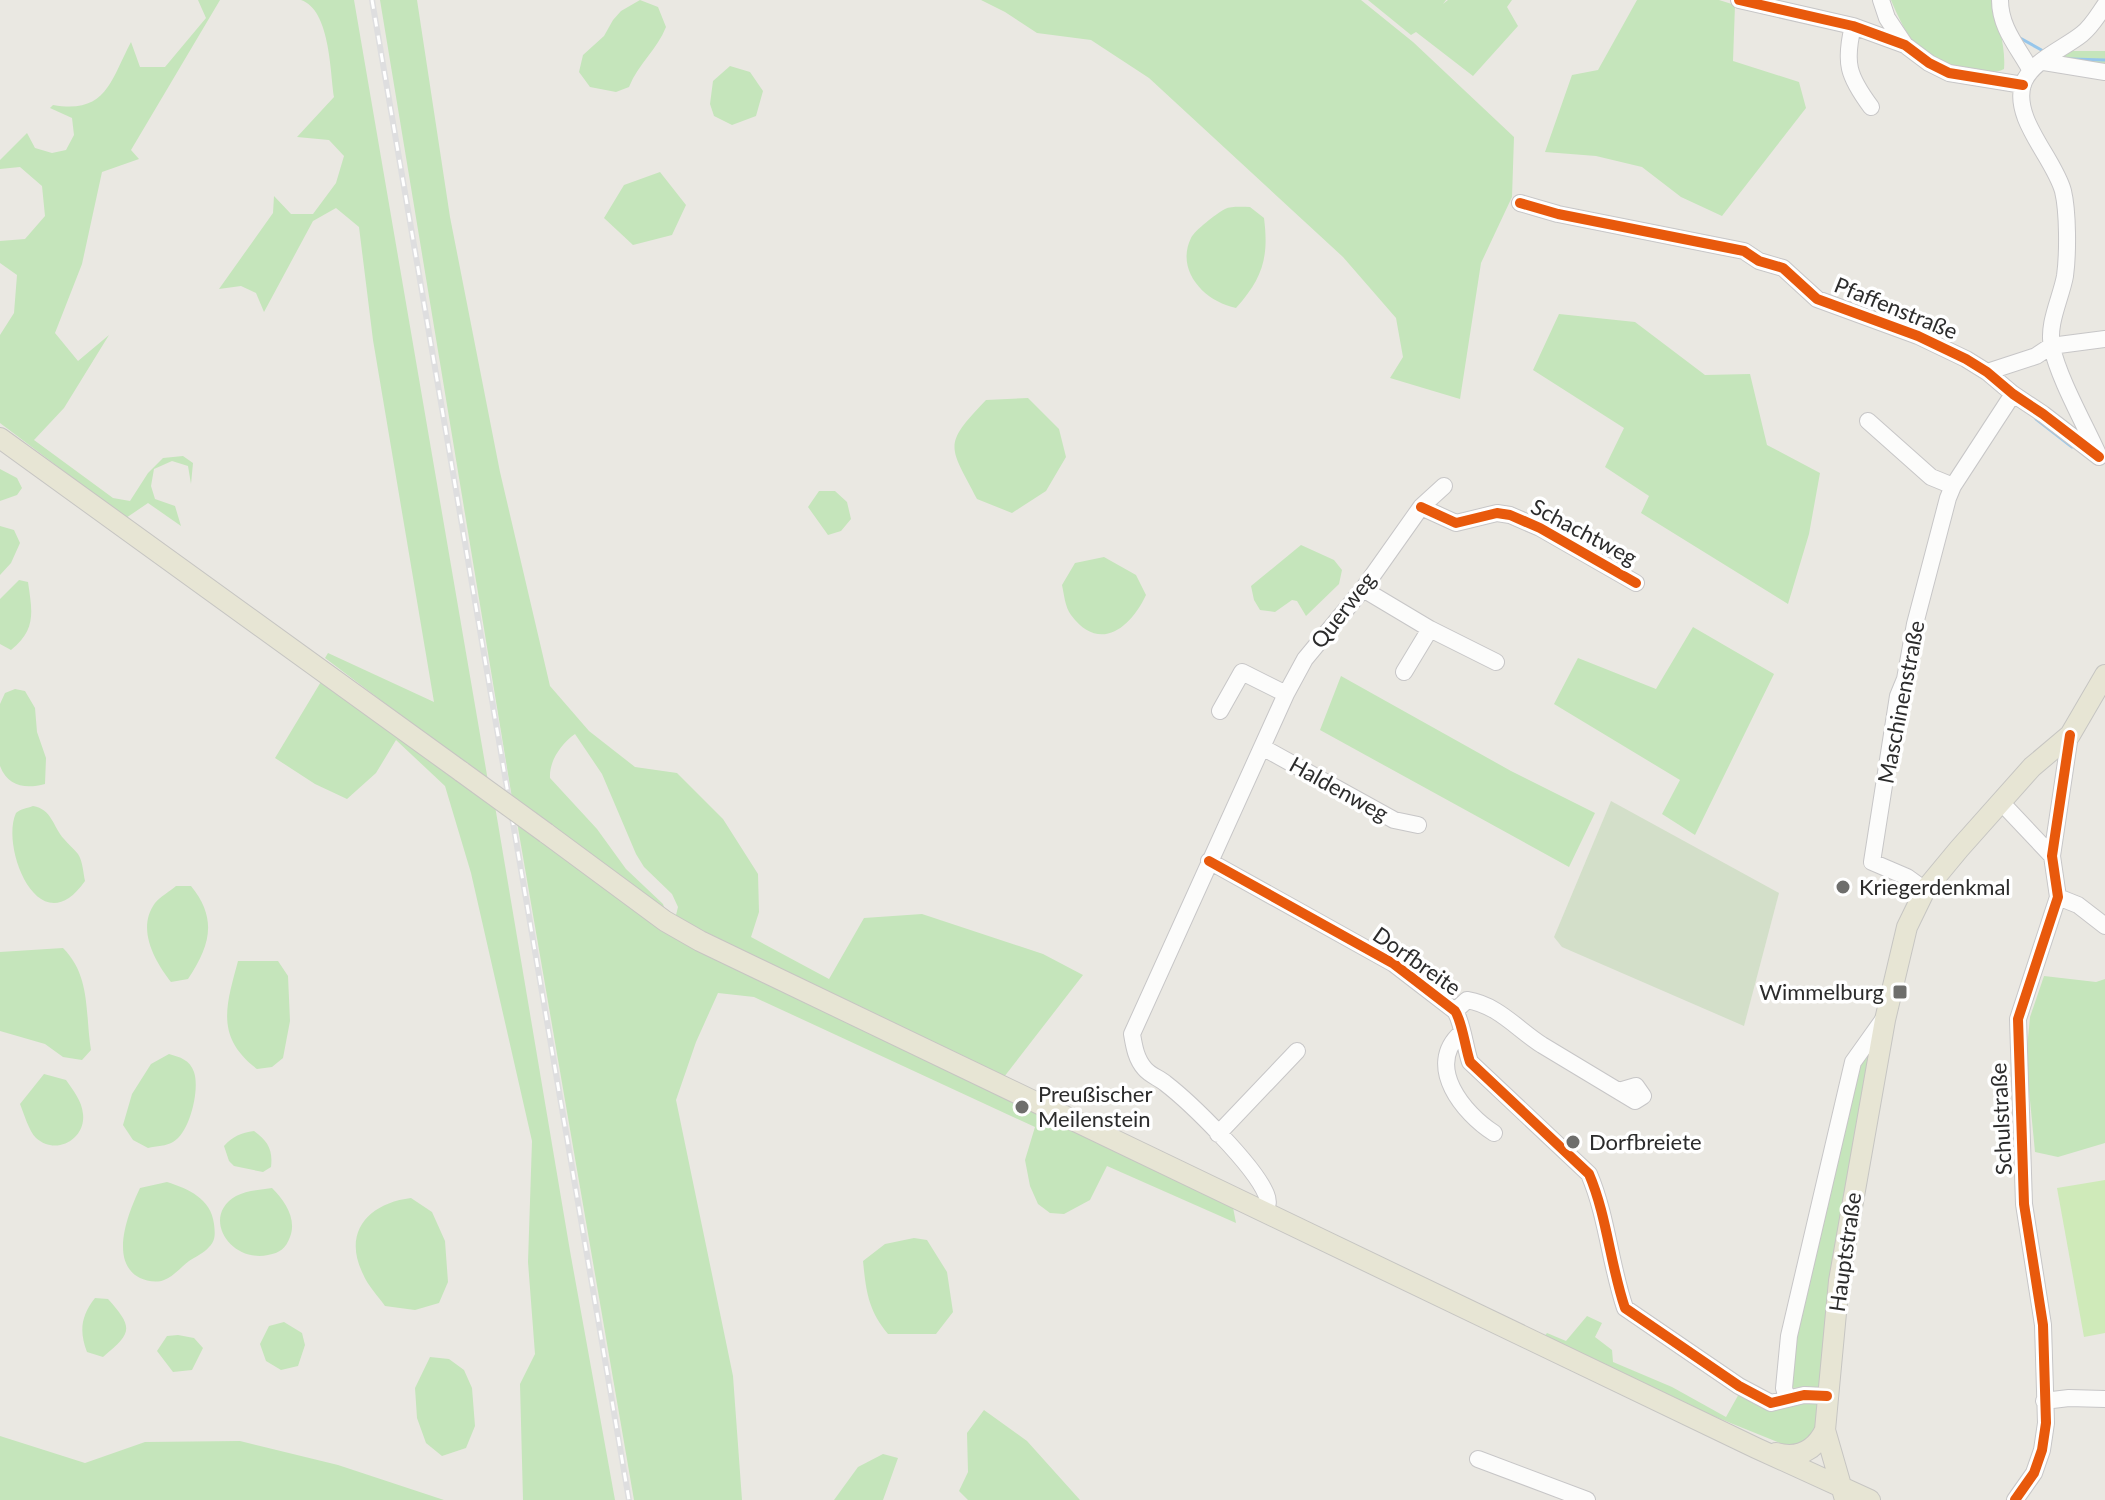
<svg xmlns="http://www.w3.org/2000/svg" width="2105" height="1500" font-family="Lato,sans-serif">
<style>
.green{fill:#c5e5bb}
.cemetery{fill:#d3dfc9}
.pitch{fill:#cfeab9}
.lines{fill:none;stroke-linecap:round;stroke-linejoin:round}
.stream{stroke:#96c6eb;stroke-width:3}
.minor-casing{stroke:#c7c6c7;stroke-width:18}
.major-casing{stroke:#c6c5c2;stroke-width:22}
.minor{stroke:#fcfcfb;stroke-width:16}
.major{stroke:#e7e5d4;stroke-width:20}
.rail-casing{stroke:#dededf;stroke-width:6}
.rail{stroke:#fff;stroke-width:3;stroke-dasharray:9;stroke-linecap:butt}
.major-bridge-casing{stroke:#c6c5c2;stroke-width:22;stroke-linecap:butt}
.major-bridge{stroke:#e7e5d4;stroke-width:20}
.cycleway-casing{stroke:#fff;stroke-width:15}
.cycleway{stroke:#e8590c;stroke-width:10}
.poi-dot{fill:#6e6e6c;stroke:#fff;stroke-width:3}
.labels{text-anchor:middle;stroke-width:7;stroke-linejoin:round;paint-order:stroke}
.street-label{font-size:22px;fill:#2c2c2c;stroke:#fff}
.poi-label{font-size:22px;fill:#2c2c2c;stroke:#fff;text-anchor:start}
</style>
<rect width="100%" height="100%" fill="#eae8e2"/>
<path class="green" d="M198 0H220L131 150 139 159 102 172 82 264 55 333 78 361 109 335 64 408 34 440 113 498 130 501 148 473 163 458 183 456 193 463 191 484 188 466 172 461 154 469 151 486 155 499 175 506 181 526 148 503 126 518 0 423V335L14 313 17 275 0 263V241L25 239 45 216 42 186 20 167 0 169V160L27 133 35 148 52 153 66 150 74 135 72 118 50 108 53 105C106 114 110 82 131 42L140 67H165L206 18Z
M301 0H354L488 781 325 658 328 653 434 702 373 340 359 227 336 208 313 221 264 312 256 293 241 286 219 289 273 213 274 196 291 214H313L336 183 344 156 329 140 297 137 334 97C330 70 330 10 301 0Z
M380 0H417L450 217 500 472 550 686 589 731 635 767 677 773 723 819 758 874 759 912 751 937 829 979 864 918 922 914 1043 954 1083 975 1004 1077 675 919 678 907 672 894 644 867 636 854 602 774 575 734C561 744 549 761 550 778L597 829 626 869 663 904 666 913 512 798Z
M640 0 658 7 666 27C657 50 638 64 629 87L616 92 590 87 579 72 583 55 604 36 613 20 621 11Z
M981 0H1361L1413 42 1514 137 1512 197 1481 263 1460 399 1390 378 1403 357 1396 318 1343 257 1149 78 1091 40 1037 33 1005 12Z
M1368 0H1446L1443 4 1448 0H1512L1507 7 1518 26 1473 76 1416 32 1411 35Z
M1637 0H1719L1735 5 1733 61 1799 82 1806 108 1722 216 1681 197 1642 167 1596 156 1545 152 1572 75 1598 70Z
M1891 0H1995C1997 24 2006 45 2004 69 1987 79 1934 64 1920 50 1907 36 1898 17 1891 0Z
M2063 51H2105V68L2059 61Z
M730 66 750 72 763 91 756 116 732 125 714 116 710 104 713 81Z
M660 172 686 205 672 235 633 245 604 218 624 185Z
M1250 207 1264 218C1269 257 1263 278 1236 308 1205 302 1175 271 1191 238 1195 230 1216 214 1225 209 1231 206 1242 207 1250 207Z
M1559 314 1635 322 1705 375 1750 374 1767 445 1820 473 1809 534 1788 604 1641 513 1649 496 1605 467 1624 428 1533 370Z
M1028 398 1059 429 1066 457 1046 491 1012 513 977 499C949 445 942 446 986 400Z
M0 469 17 478 22 488 17 495 0 501Z
M819 491H835L847 502 851 519 841 531 828 535 808 507Z
M0 526 14 530 20 543 11 563 0 575Z
M1301 545 1334 560 1342 570 1339 584 1306 616 1297 601 1292 600 1275 612 1260 610 1254 600 1251 586Z
M1104 557 1136 575 1146 595C1130 629 1099 653 1071 615 1065 607 1064 594 1062 585L1075 563Z
M19 580 28 582C32 611 37 629 11 650L0 644V599Z
M1693 627 1774 674 1695 835 1662 814 1680 780 1554 704 1578 658 1656 689Z
M1341 676 1511 771 1595 813 1569 867 1320 730Z
M322 680 495 806 570 1251 615 1500H523L520 1384 535 1354 528 1262 532 1141 471 873 445 786 396 740 376 773 347 799 315 784 275 758Z
M15 689 25 691 35 708 37 732 46 758 45 784C26 789 8 787 0 766V704L5 693Z
M33 806C52 809 53 827 64 839 68 844 74 849 78 854 83 862 83 872 85 881 39 947 0 847 16 813 20 809 28 808 33 806Z
M517 822 673 935 1232 1202 1236 1223 1107 1166 1090 1200 1064 1214 1050 1213 1038 1204 1030 1186 1025 1160 1035 1127 754 997 718 993 696 1042 676 1100 733 1376 742 1500H634Z
M176 886H191C218 919 210 946 188 979L171 982C155 961 136 929 155 903 160 897 170 891 176 886Z
M63 948C91 976 85 1013 91 1050L82 1060 63 1057 45 1044 0 1031V952Z
M238 961H278L288 976 290 1021 283 1058 272 1067 257 1069C215 1037 226 1006 238 961Z
M2044 976 2096 982 2105 979V1143L2058 1157 2035 1152 2026 1059 2030 1017Z
M1876 1037 1821 1387 1790 1388 1793 1342 1857 1062Z
M169 1054C180 1057 190 1060 194 1072 200 1089 190 1133 173 1142 167 1146 156 1146 148 1148L133 1140 123 1125 132 1094 151 1064Z
M44 1074 66 1080C73 1090 82 1101 83 1114 86 1139 56 1156 36 1138 29 1131 24 1114 20 1104Z
M254 1131C268 1141 273 1150 271 1167L263 1172 234 1166 229 1161 224 1146C233 1136 241 1133 254 1131Z
M167 1182C188 1189 211 1198 214 1224 215 1233 216 1240 209 1247 204 1253 195 1257 189 1261 181 1267 173 1277 164 1280 157 1283 146 1281 140 1278 108 1262 129 1211 140 1188Z
M272 1188C285 1201 297 1219 290 1237 286 1248 280 1253 268 1255 231 1263 200 1217 236 1196 247 1190 260 1190 272 1188Z
M411 1198 432 1212 445 1241 448 1282 439 1303 415 1310 385 1306C378 1296 368 1286 363 1274 342 1232 369 1203 411 1198Z
M914 1238 927 1240 947 1272 953 1312 936 1334H888C868 1310 866 1291 863 1261L885 1244Z
M95 1298 108 1299C134 1328 132 1333 103 1357L87 1352C79 1331 81 1316 95 1298Z
M1587 1316 1602 1323 1595 1337 1612 1350 1613 1362 1672 1387 1726 1417 1740 1392 1797 1402 1819 1403 1815 1430 1808 1445 1790 1447 1728 1422 1632 1382 1543 1338 1547 1333 1566 1341Z
M284 1322 302 1333 305 1345 298 1366 281 1370 266 1361 260 1344 269 1326Z
M178 1335 194 1338 203 1348 192 1370 173 1372 157 1351 167 1336Z
M430 1357 449 1359 464 1370 472 1388 475 1426 466 1448 442 1456 426 1443 417 1418 415 1388Z
M984 1410 1027 1441 1080 1500H968L959 1491 968 1472 967 1433Z
M0 1436 85 1463 145 1442 240 1441 338 1465 444 1500H0Z
M883 1454 898 1458 883 1500H834L858 1467Z"/>
<path class="cemetery" d="M1611 801 1779 893 1744 1026 1562 947 1554 937Z"/>
<path class="pitch" d="M2105 1180V1333L2084 1337 2057 1188Z"/>
<g class="lines">
<path class="stream" d="M2020 38 2045 52
M2071 59 2105 60
M2036 419 2072 447"/>
<g class="minor-casing">
<path id="minor" d="M1739 0 1853 26 1905 45 1929 63 1949 73 2023 85
M1881 0 1887 18 1905 45
M2000 0C2000 28 2018 47 2031 71
M1853 26C1844 63 1848 76 1871 107
M2044 62 2105 72
M1520 203 1558 214 1744 251 1759 261 1783 268 1817 299 1918 336 1966 359 1987 372 2013 394 2043 414 2099 457
M1987 372 2036 356 2051 346 2105 339
M1868 421 1931 477 1953 486
M2098 454C2085 425 2058 377 2052 347 2047 324 2061 298 2065 276 2068 254 2068 212 2063 191 2054 158 2012 119 2023 84 2031 61 2065 48 2082 34 2092 26 2098 15 2105 5
M1421 507 1456 523 1497 513 1510 515 1540 528 1636 583
M1363 589 1430 629 1496 662
M1404 672 1430 629
M1220 711 1242 672 1286 694
M1262 747 1394 820 1418 825
M2000 801 2052 856
M1209 861 1394 964 1455 1011C1462 1021 1465 1047 1470 1062L1589 1174C1607 1216 1610 1264 1625 1308L1739 1386 1771 1403 1804 1395 1827 1396
M1925 890 1907 877 1872 862 1898 696 1905 679 1915 624 1948 498 1953 486 2013 394
M2058 897 2078 905 2105 926
M1455 1011 1467 1000C1498 1005 1517 1029 1542 1045 1573 1064 1604 1082 1635 1101L1643 1096 1636 1086 1619 1091
M1461 1033C1424 1066 1464 1114 1494 1133
M1218 1134 1297 1051
M1265 1212C1268 1205 1269 1201 1266 1194 1254 1165 1191 1103 1165 1083 1159 1078 1150 1075 1145 1069 1136 1059 1134 1046 1132 1034L1286 694 1305 659 1363 589 1421 507 1444 486
M1787 1399 1784 1388 1789 1336 1853 1062 1885 1017
M2044 1401 2069 1398 2105 1399
M1478 1459 1587 1500
M2015 1500 2034 1473 2042 1450 2046 1423 2043 1325 2024 1204 2018 1019 2058 897 2052 856 2070 735"/>
</g>
<g class="major-casing">
<path id="major" d="M0 438 462 772
M546 833 665 921 700 941 1756 1448 1870 1500
M1776 1453C1798 1459 1815 1451 1825 1430
M1844 1496 1825 1430 1839 1281 1885 1020 1907 927 1925 890 1959 849 2032 767 2070 735 2105 675"/>
</g>
<use href="#minor" class="minor"/>
<use href="#major" class="major"/>
<g class="rail-casing">
<path id="rail" d="M372 0 629 1500"/>
</g>
<use href="#rail" class="rail"/>
<g class="major-bridge-casing">
<path id="major-bridge" d="M462 772 546 833"/>
</g>
<use href="#major-bridge" class="major-bridge"/>
<g class="cycleway-casing">
<path id="cycleway" d="M1739 0 1853 26 1905 45 1929 63 1949 73 2023 85
M1520 203 1558 214 1744 251 1759 261 1783 268 1817 299 1918 336 1966 359 1987 372 2013 394 2043 414 2099 457
M1421 507 1456 523 1497 513 1510 515 1540 528 1636 583
M1209 861 1394 964 1455 1011C1462 1021 1465 1047 1470 1062L1589 1174C1607 1216 1610 1264 1625 1308L1739 1386 1771 1403 1804 1395 1827 1396
M2015 1500 2034 1473 2042 1450 2046 1423 2043 1325 2024 1204 2018 1019 2058 897 2052 856 2070 735"/>
</g>
<use href="#cycleway" class="cycleway"/>
</g>
<g class="poi-dot">
<circle cx="1843" cy="887" r="8"/>
<rect x="1892" y="984" width="16" height="16" rx="4"/>
<circle cx="1022" cy="1107" r="8"/>
<circle cx="1573" cy="1142" r="8"/>
</g>
<g class="labels">
<g class="street-label">
<text transform="translate(1896 308) rotate(22)" y="8">Pfaffenstraße</text>
<text transform="translate(1584 532) rotate(28)" y="8">Schachtweg</text>
<text transform="translate(1343 610) rotate(-52)" y="8">Querweg</text>
<text transform="translate(1901 702) rotate(-79)" y="8">Maschinenstraße</text>
<text transform="translate(1339 789) rotate(29)" y="8">Haldenweg</text>
<text transform="translate(1417 961) rotate(35)" y="8">Dorfbreite</text>
<text transform="translate(2001 1119) rotate(-93)" y="8">Schulstraße</text>
<text transform="translate(1845 1252) rotate(-82)" y="8">Hauptstraße</text>
</g>
<g class="poi-label">
<text x="1859" y="895">Kriegerdenkmal</text>
<text x="1884" y="1000" text-anchor="end">Wimmelburg</text>
<text x="1038" y="1102">Preußischer<tspan x="1038" dy="25">Meilenstein</tspan></text>
<text x="1589" y="1150">Dorfbreiete</text>
</g>
</g>
</svg>
